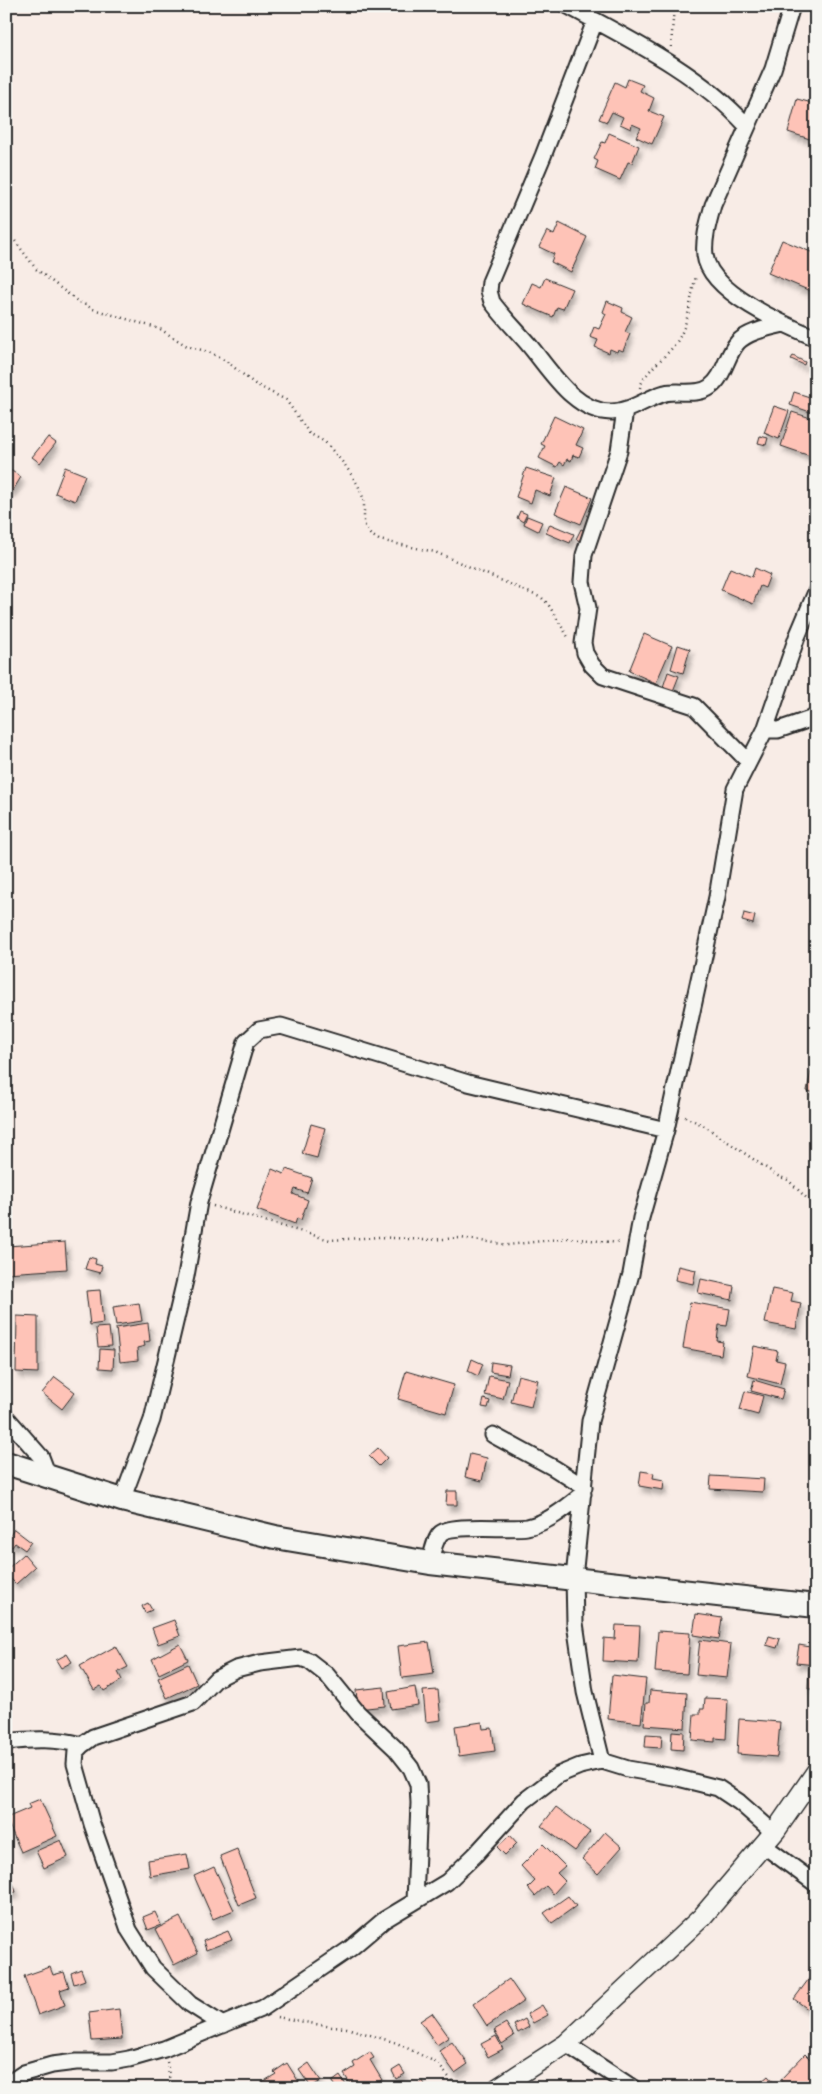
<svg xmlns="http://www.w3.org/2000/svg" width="822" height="2094" font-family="Mynerve,sans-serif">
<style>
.building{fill:#fec3b7;stroke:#2b2b2b;filter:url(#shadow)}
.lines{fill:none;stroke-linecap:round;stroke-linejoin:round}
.minor-casing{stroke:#2b2b2b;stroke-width:19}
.tertiary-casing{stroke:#2b2b2b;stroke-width:22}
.secondary-casing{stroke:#2b2b2b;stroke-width:26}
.path{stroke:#2b2b2b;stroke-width:2.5;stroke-dasharray:1 4;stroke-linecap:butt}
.minor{stroke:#f6f6f2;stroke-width:15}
.tertiary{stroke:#f6f6f2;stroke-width:19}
.secondary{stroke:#f6f6f2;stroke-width:22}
</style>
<defs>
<filter id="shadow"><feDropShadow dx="3" dy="5.5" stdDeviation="2.5" flood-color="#0004"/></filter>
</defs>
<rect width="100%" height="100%" fill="#f8ece6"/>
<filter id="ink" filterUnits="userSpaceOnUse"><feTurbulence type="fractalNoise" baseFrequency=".02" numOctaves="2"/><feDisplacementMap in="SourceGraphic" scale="10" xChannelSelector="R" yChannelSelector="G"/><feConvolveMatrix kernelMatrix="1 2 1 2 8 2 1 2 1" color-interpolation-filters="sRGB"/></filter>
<g filter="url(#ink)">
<path class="building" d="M628 79 643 85 640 91 654 98 649 111 664 117 652 144 636 137 641 128 632 124 631 129 620 124 623 117 612 112 607 122 599 119 615 82 625 87Z
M797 99 816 104V141L788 132Z
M609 133 639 146 632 163 628 162 620 180 595 169 598 161 594 159 602 142 605 143Z
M559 223 587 237 571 272 551 262 554 254 539 247 547 231 554 235Z
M782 240 816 254 815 293 768 273Z
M545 278 572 289 563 309 557 307 553 317 523 304 532 283 541 287Z
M607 301 623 308 622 312 632 317 625 332 630 334 623 351 618 349 617 352 610 349 609 353 595 347 598 340 590 337 594 327 599 329 606 314 603 312Z
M793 356 805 362 804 365 791 359Z
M794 392 816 399V414L790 405Z
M774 406 789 411 779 439 764 433Z
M792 412 814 419 813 423 816 424V458L781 446Z
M554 416 583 430 576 445 583 448 579 457 573 455 571 461 567 459 564 465 560 462 557 467 539 458 545 446 541 444Z
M760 436 768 438 766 445 758 443Z
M48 437 56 443 40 463 32 457Z
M65 467 85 475 75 501 55 493Z
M7 468 21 477 12 492 6 488Z
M526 468 556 478 550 496 535 490 531 503 516 497Z
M566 487 592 498 581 524 555 513Z
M520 511 527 514 523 522 517 518Z
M527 516 542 522 538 531 524 524Z
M550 524 574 534 570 543 546 533Z
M581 529 589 532 584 543 576 539Z
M730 568 752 577 755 568 770 575 765 588 760 586 753 604 721 590Z
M644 634 672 646 656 683 629 671Z
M678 645 690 649 683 673 671 669Z
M668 672 679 676 673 691 663 687Z
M744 913 755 916 753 924 742 921Z
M815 1051H816V1093L807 1091Z
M311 1124 325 1128 317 1158 302 1154Z
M272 1169 284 1174 286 1169 312 1178 307 1193 295 1189 293 1194 308 1200 301 1220 297 1218 295 1224 257 1210Z
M65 1242 67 1269 6 1273 7 1246Z
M89 1257 96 1259 95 1264 102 1266 100 1273 85 1269Z
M678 1266 696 1270 693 1284 675 1280Z
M701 1279 734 1286 732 1300 698 1293Z
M772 1289 793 1293 791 1301 801 1303 796 1329 765 1323Z
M100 1290 103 1323 90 1325 86 1291Z
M690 1302 730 1309 727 1326 719 1325 717 1341 723 1342 721 1355 683 1348Z
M139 1303 142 1321 116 1325 113 1307Z
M17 1316 38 1317V1373L16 1372Z
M148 1323 150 1341 144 1342 145 1346 137 1348 138 1360 120 1362 116 1328Z
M109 1327 111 1346 98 1347 96 1328Z
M754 1346 778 1351 776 1360 785 1362 780 1384 748 1376Z
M100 1349 114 1350 113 1369 99 1368Z
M472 1359 483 1364 478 1376 468 1371Z
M491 1362 510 1365 508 1375 490 1372Z
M406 1371 454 1385 446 1413 398 1399Z
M518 1375 538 1380 531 1407 511 1402Z
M489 1376 508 1380 503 1399 485 1395Z
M55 1377 75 1392 62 1409 42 1393Z
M754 1380 784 1389 781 1399 751 1391Z
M745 1391 763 1396 758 1415 740 1410Z
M484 1399 490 1401 488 1408 482 1407Z
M378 1448 387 1458 379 1466 369 1456Z
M470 1454 487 1458 482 1481 465 1477Z
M641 1471 654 1473 653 1478 664 1480 663 1490 639 1486Z
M711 1476 764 1479 763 1492 710 1489Z
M447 1491H457V1505H446Z
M14 1529 31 1542 25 1550 15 1543 12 1547 6 1542Z
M24 1554 35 1567 16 1584 6 1574V1570Z
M148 1603 152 1610 145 1613 142 1606Z
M696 1614 722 1618 719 1639 693 1635Z
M174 1620 180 1636 158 1644 152 1628Z
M616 1625 640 1626 638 1663 603 1661 604 1638 615 1639Z
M658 1631 690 1633 687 1674 655 1672Z
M769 1636 780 1639 777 1648 766 1645Z
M700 1640 731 1644 727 1678 696 1675Z
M429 1642 434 1674 402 1678 398 1646Z
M180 1644 188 1660 159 1674 152 1659Z
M799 1645 816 1648V1665L796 1663Z
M116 1646 128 1667 118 1672 122 1680 104 1691 101 1686 94 1690 80 1666Z
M67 1654 72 1662 61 1668 56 1660Z
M188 1664 197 1684 167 1698 158 1678Z
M809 1668H816V1689H808Z
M612 1675 646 1679 641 1723 608 1719Z
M384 1687 385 1706 358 1709 356 1690Z
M415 1687 418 1705 391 1709 388 1692Z
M438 1690 441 1720 426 1722 423 1691Z
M650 1690 687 1693 685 1728 644 1725 646 1703H649Z
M705 1698 728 1699 726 1739 715 1738V1742L692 1740 694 1714H700V1709H704Z
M739 1719 780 1722 777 1757 737 1754Z
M482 1722 483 1729 492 1728 495 1751 459 1756 455 1726Z
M672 1731 684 1732 683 1750 671 1749Z
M646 1734 662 1735 661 1748 645 1747Z
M40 1799 57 1836 21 1852 6 1818 30 1808 28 1804Z
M556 1807 590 1832 575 1851 541 1826Z
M605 1832 622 1847 598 1874 582 1859Z
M510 1835 517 1843 505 1855 497 1847Z
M61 1840 68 1857 44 1868 36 1851Z
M543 1844 565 1866 557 1873 565 1881 553 1894 546 1886 535 1896 528 1888 535 1881 521 1866Z
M237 1849 256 1898 239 1905 220 1856Z
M187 1854 190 1869 150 1876 148 1860Z
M214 1867 234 1910 213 1919 194 1876Z
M13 1883 16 1892 6 1894V1885Z
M568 1896 576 1906 552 1923 544 1913Z
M155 1912 161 1925 148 1930 143 1917Z
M180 1917 198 1953 174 1965 156 1929Z
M228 1931 232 1940 206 1950 203 1941Z
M50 1967 53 1975 64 1972 69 1987 60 1990 65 2005 38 2015 24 1976Z
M81 1969 85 1980 74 1984 71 1973Z
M814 1972 816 1973V2015L794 1999Z
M509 1979 524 2001 487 2026 473 2004Z
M542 2005 548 2015 533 2023 527 2014Z
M119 2009 122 2039 92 2041 89 2013Z
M432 2013 449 2037 437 2045 420 2021Z
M525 2019 529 2027 518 2033 514 2025Z
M506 2023 514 2036 502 2044 494 2030Z
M496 2036 503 2049 488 2057 481 2044Z
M452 2042 468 2064 455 2073 439 2051Z
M370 2052 374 2058 370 2060 382 2080 377 2083 379 2087 353 2088 344 2074 355 2067 353 2063Z
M805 2054 816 2065V2088H789L780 2080Z
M287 2063 302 2087 264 2088 261 2083 276 2074 274 2072Z
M309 2063 321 2081 311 2087 299 2070Z
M400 2066 405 2074 396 2079 392 2071Z
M340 2076 348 2088H336L332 2082Z
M768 2076 775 2084 770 2088H754Z
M423 2081 427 2088H412Z"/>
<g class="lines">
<g class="minor-casing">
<path id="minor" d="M568 6C631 40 699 73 747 126
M792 6 773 69 713 205C709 220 703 239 705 255 709 292 785 325 816 338
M595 21 543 156 490 282 489 291 492 302C503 317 517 331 529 345 550 370 575 413 612 412 632 411 647 398 665 393 679 390 698 396 710 387 725 376 726 355 738 342 749 331 769 328 783 324
M625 410 619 451 584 555 582 582 588 608 583 643 585 653 592 665 603 676 694 706 748 761
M765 730H778L816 717
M6 1417 41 1457 49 1478
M493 1435 554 1468 584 1487
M122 1500 152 1420 186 1276 199 1202 246 1042 259 1030 281 1026 468 1083 666 1130
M430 1563C432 1554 434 1541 440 1534 450 1523 509 1530 527 1527 548 1523 567 1507 583 1494
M6 1742C32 1739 56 1738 82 1745
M602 1761 585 1692 575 1623 574 1578 590 1421 631 1274 641 1218 666 1130 717 897 735 789 765 730 797 637 816 592
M763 1845 816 1884
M223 2025 190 2004 153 1968 129 1930 92 1824 75 1764 76 1751 82 1745 93 1737 193 1703 216 1679 236 1669 260 1663 301 1658 309 1661 327 1675 358 1713 396 1749 411 1768 418 1784 419 1803 415 1901
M566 2044 633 2088
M6 2085 24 2073 52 2065 76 2062H112L129 2059 164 2049 263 2008 351 1948 384 1920 447 1882 475 1855 524 1801 558 1775 580 1766 602 1761 628 1769 674 1777 718 1788 739 1802 773 1832"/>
</g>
<g class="tertiary-casing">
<path id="tertiary" d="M498 2088 566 2044 702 1917 776 1830 816 1772"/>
</g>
<g class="secondary-casing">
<path id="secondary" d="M6 1463 122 1500 275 1537 430 1563 816 1606"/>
</g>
<path class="path" d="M671 47 674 6
M6 239 10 238 15 241 36 269 76 300 93 309 160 329 187 346 209 352 226 361 255 384 286 400 309 433 325 442 345 465 358 485 364 500V524L370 534 379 540 435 552 542 598 548 604 568 637
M640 388C644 370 669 356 678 340 690 320 690 297 696 276
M685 1117 703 1125 778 1176 788 1180 816 1207
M213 1206 330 1240 380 1237 423 1240 461 1238 508 1245 568 1238 621 1243
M277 2017 332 2027 347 2028 397 2043 437 2063 458 2088
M167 2062 171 2088"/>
<use href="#minor" class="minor"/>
<use href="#tertiary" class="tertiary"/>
<use href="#secondary" class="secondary"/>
</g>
</g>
<rect width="822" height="2094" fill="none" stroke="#f6f6f2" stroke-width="25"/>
<rect x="12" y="12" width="797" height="2069" fill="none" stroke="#2b2b2b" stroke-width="2" filter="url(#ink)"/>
</svg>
